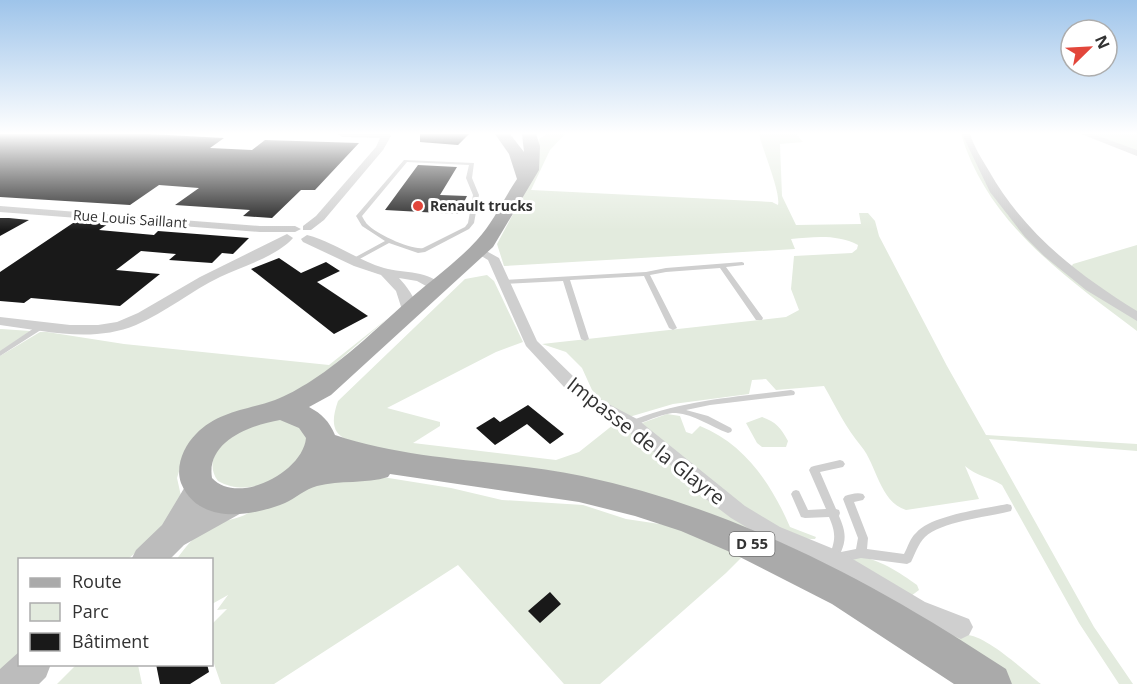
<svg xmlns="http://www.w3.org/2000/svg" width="1137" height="684" font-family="'Open Sans',sans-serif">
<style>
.green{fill:#e3ebde}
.building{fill:#191919}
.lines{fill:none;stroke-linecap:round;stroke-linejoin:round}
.lane{fill:#cfcfcf;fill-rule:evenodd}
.street{fill:#cfcfcf;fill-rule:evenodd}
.secondary{fill:#bcbcbc;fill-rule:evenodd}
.primary{fill:#aaa;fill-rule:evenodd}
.poi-dot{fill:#e2463b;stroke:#fff;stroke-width:2}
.labels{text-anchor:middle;stroke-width:6;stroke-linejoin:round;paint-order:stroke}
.far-poi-label{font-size:14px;font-weight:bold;fill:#323232;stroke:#fff;text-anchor:start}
.far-street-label{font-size:14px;fill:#323232;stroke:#fff}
.shield{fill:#fff;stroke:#707070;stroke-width:1.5}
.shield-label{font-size:15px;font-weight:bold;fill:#323232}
.near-street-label{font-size:20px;fill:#323232;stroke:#fff}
</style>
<rect width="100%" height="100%" fill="#fff"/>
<path class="green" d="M547 134H565L550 150 531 190 772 202 778 205C781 193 763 151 759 134H796L803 142 780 144 782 196 796 225 861 224 859 213H868L875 221 879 236 947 366 986 435 1137 444V451L989 439 1094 627 1133 684H1119L1079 623 1002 485C989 477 976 476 965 466L979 499 906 510C879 501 877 465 861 446 846 428 836 407 824 386L776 390 766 379 752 380 749 394 673 404 629 417 604 403 592 390 582 368 566 352 542 344 786 317 799 310 791 289 794 256 852 253 857 249 858 245C837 234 814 237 791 239L795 249 504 266 497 244 525 192 539 139Z
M961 134H965L1008 215 1137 319V331C1066 277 988 224 961 134Z
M1091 134H1137V151Z
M1137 245V315L1070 269 1073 264Z
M487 275 494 281 523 342 496 352 387 408 440 422V426L413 443 556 460 579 452 613 425 619 424 688 477 696 486V493L963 635C983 632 1024 671 1041 684H1012L975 657 809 557 373 448C344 439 325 438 338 401L465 279Z
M388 318 306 389 276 401 236 412 182 461 177 478 181 496 172 514 148 542 128 559 20 560 19 659 0 677V356L40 332H47L124 344 329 365Z
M0 329H2L30 331 0 352Z
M667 414 680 416 686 432 692 434 700 426C745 444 772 485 790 527L816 537 815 539C772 542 677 454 642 425V423Z
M762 417C776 422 781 428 788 441L786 447H762L757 443 746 423Z
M285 419 306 431 308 445C301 454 291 472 281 477 262 488 237 492 218 481 197 453 241 425 265 420 272 419 278 420 285 419Z
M351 472 451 488 502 500 583 505 626 519 673 526 743 556 726 573 600 684H564L458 565 274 684H221L212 658V624L227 609 217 610 228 595 212 604V560H176C187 545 198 531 216 524 227 519 243 519 252 510L322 478Z
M852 557C874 555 900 573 917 585L919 590 911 596 858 569Z
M77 664 138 665 142 684H57Z"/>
<path class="building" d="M0 134H149L224 138 210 148 252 150 265 140 359 143 315 190H301L272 218 243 216 250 210 175 205 199 188 159 185 130 205 0 197Z
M420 134H469L458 145 420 142Z
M418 165 457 167 440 195 467 196 458 214 385 210Z
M0 218H9L29 220 0 236Z
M76 221 108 224 99 230 154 235 158 231 249 238 233 254 222 253 212 263 169 260 176 254 141 251 116 270 160 274 120 306 31 298 24 303 0 301V272Z
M279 258 301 273 326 262 340 271 317 282 368 316 334 334 251 269Z
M528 405 564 434 550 444 527 424 495 445 476 428 494 417 500 422Z
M550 592 561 604 540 623 528 611Z
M156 664H207L209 672 190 684H160Z"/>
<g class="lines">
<path class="lane" d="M404 160 474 163 472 178 479 195 474 223 469 229 425 252 418 253 389 243 356 261H352V259L385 241 362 226 356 216ZM407 162 469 165 466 178 473 195 468 223 465 227 423 248C411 250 376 234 367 224 366 223 363 218 362 216Z
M742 262 744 263V265L726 267 763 318 762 320H756L720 268 666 272 650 275 677 328 673 330 669 328 644 276 570 280 589 339 585 341 581 339 563 281 502 284 499 282 502 280 646 272 666 268Z
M40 324H43L47 326 0 356V351Z
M791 390 794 391 795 393 794 395 710 405 686 410 708 416 731 428 732 430 731 432 728 433C711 427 694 414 676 413 665 412 642 423 631 427L628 426 627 424 628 422C681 400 735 397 791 390Z
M840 460 843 461 845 464 843 467 820 472 836 509 839 510 840 513 839 516C845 530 847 538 841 552L856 549 858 538 843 499 845 496C850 494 858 492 863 494L865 497 863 500 854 502 868 538 867 549 904 554C908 547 910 538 916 533 931 515 984 509 1007 504L1011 505 1012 508 1011 511 1007 512C985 517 941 522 925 537 918 544 915 554 911 562L907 564 861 558 833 564 829 562 828 559C835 542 837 535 829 517L805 518 801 517 791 494 793 491 796 490 799 491 808 510 826 509 809 470 811 467 814 466Z"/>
<path class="street" d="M338 134H390L391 136 383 150 324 220 311 230H303V226L316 216 376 147 380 138 342 137Z
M962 134H970C974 147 982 159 989 171 1024 233 1077 274 1137 311V321L1086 290 1044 256 1025 237 990 192Z
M1081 134H1093L1137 150V156Z
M0 206 260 226H295L301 229 295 232H260L0 212Z
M287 234 293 238C276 257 243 266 220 277 191 291 166 312 136 325 93 343 45 331 0 325V317L70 325H98L117 322 138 313 200 277Z
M307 235C334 242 357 260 384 268 405 274 429 269 444 288L437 292 417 281 399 278C408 288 420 302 414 316H404L396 291 381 275 354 266 303 242 301 239Z
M479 247 499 258 537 341 576 379 603 401 637 419 745 506 780 527 841 552 925 602 969 619 973 627 969 635 961 639 910 618 825 566 766 539 731 518 702 496 684 476 625 429 591 409 564 387 526 346 488 260 473 251Z"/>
<path class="secondary" d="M199 476 209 480 214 488 206 503 235 490 245 493 250 502 245 511 184 545 169 560H131L136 550 162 525 189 480Z
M20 651V664H51L46 677 39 684H0V669Z"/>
<path class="primary" d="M495 134H510L524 152 522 134H536L540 146 539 170 493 247 331 395 309 407C322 414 329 421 335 435 415 462 500 459 582 476 737 509 874 582 1006 669L1012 684H954L832 604 730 552 681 531 635 516 579 502 390 474 388 477C366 484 340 480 317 486 305 489 296 498 285 503 251 517 198 525 181 483 175 466 184 446 196 434 218 411 247 410 275 400 286 396 300 388 311 381 347 358 380 325 412 297 434 278 458 261 477 240 493 223 504 198 517 179L509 154ZM280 420 299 428 306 438C303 472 238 506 212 478 206 441 251 425 280 420Z"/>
</g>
<linearGradient id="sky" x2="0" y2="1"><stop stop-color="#9ec4ea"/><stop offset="0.58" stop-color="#fff"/><stop offset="1" stop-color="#fff" stop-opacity="0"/></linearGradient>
<rect width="1137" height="230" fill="url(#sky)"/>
<circle class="poi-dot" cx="418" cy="206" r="6"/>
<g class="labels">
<g class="far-poi-label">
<text x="430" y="211">Renault trucks</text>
</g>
<g class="far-street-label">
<text transform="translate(130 219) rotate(4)" y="5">Rue Louis Saillant</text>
</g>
<rect class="shield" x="729.5" y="532" width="45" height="24" rx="4.5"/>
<g class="shield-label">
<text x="752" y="549">D 55</text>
</g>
<g class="near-street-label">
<text transform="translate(646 441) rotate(38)" y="7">Impasse de la Glayre</text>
</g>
</g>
<rect x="18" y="558" width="195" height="108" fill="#ffffff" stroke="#adadad" stroke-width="1.5"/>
<rect x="30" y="578" width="30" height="9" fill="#aaaaaa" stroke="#adadad" stroke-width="1.5"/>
<text x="72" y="588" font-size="18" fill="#323232">Route</text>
<rect x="30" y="603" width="30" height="18" fill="#e3ebde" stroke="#adadad" stroke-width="1.5"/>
<text x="72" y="618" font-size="18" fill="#323232">Parc</text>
<rect x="30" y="633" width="30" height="18" fill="#191919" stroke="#adadad" stroke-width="1.5"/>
<text x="72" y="648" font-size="18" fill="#323232">Bâtiment</text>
<g transform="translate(1089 48) rotate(66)"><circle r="28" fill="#ffffff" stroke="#adadad" stroke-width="1.5"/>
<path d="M0-4.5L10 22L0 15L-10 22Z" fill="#e2463b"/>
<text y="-9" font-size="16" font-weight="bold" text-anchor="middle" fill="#323232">N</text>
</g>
</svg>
